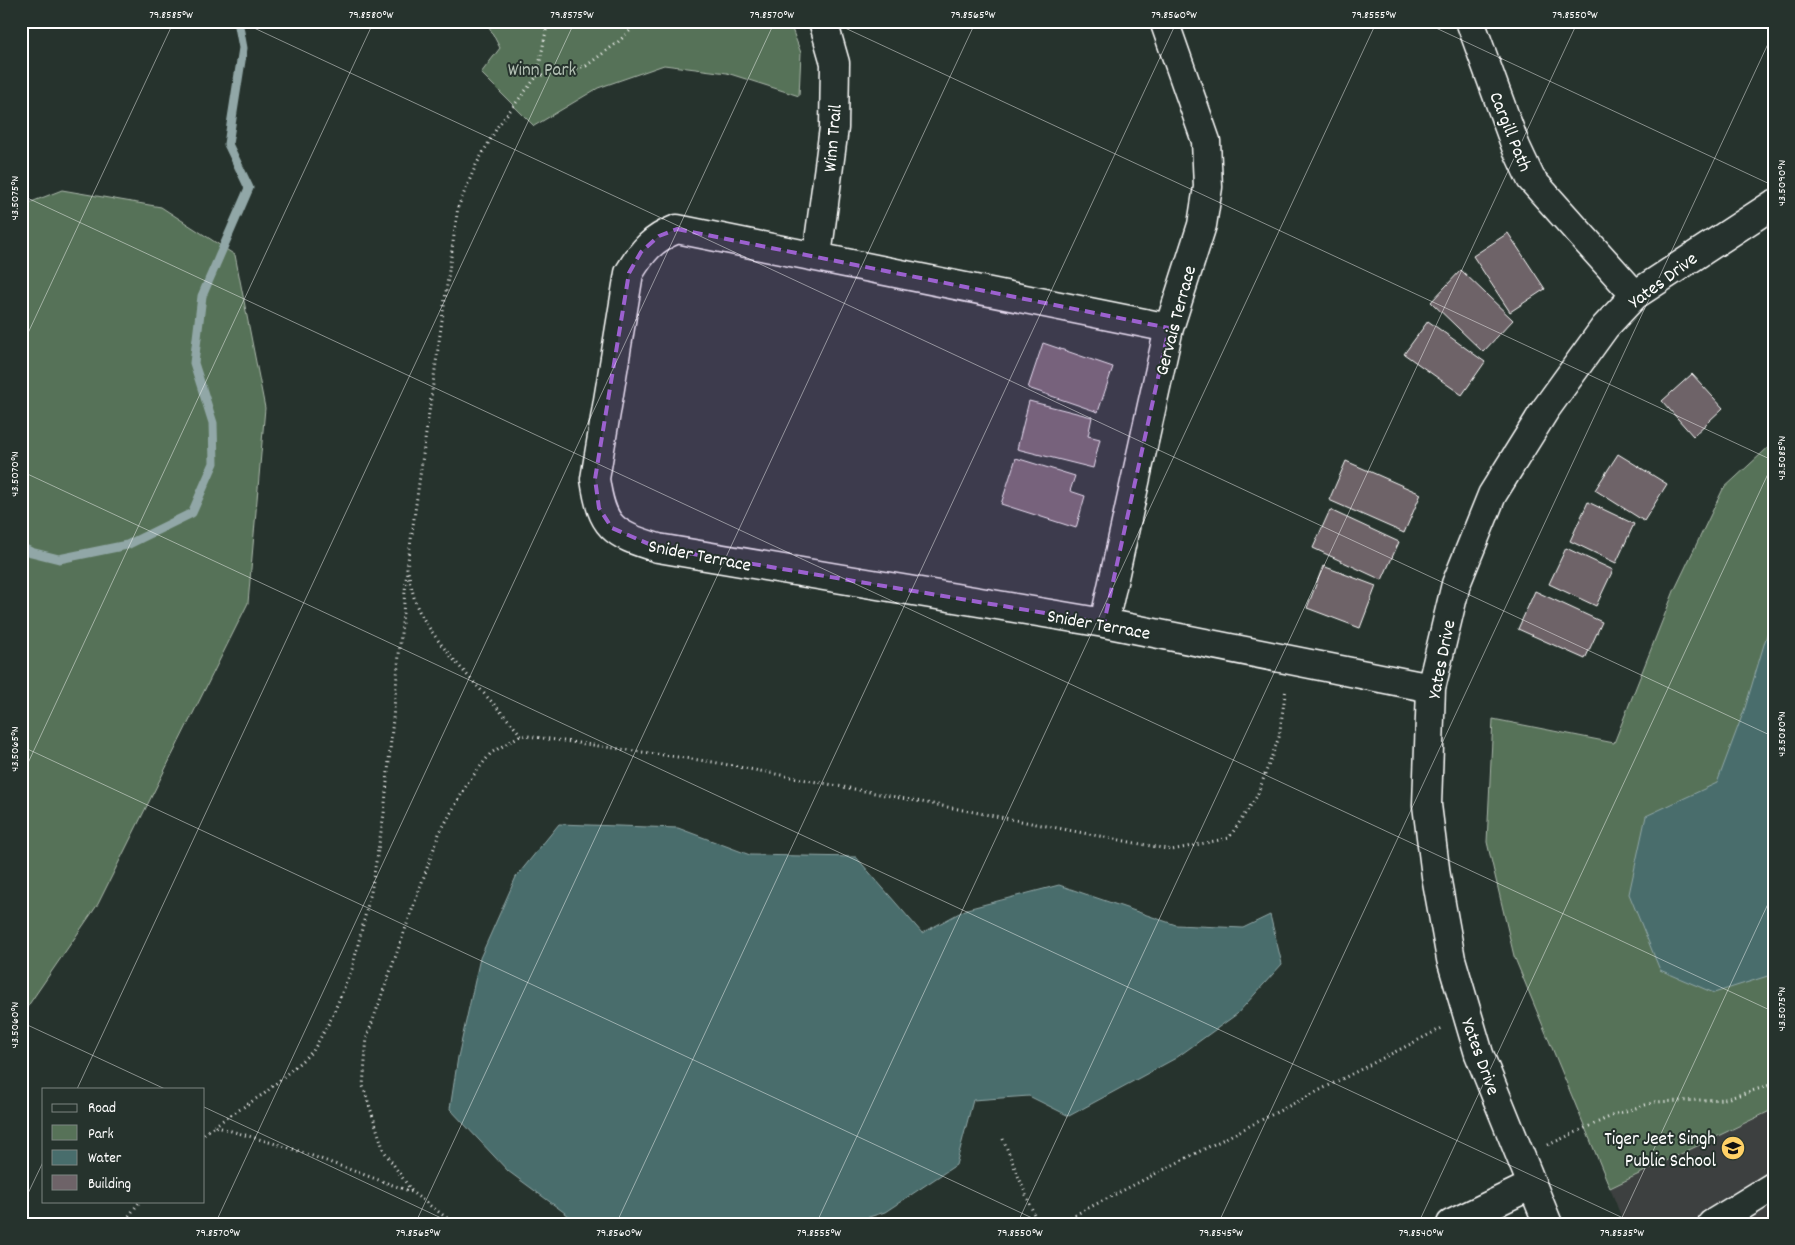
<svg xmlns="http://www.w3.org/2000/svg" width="1795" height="1245" font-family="Dekko,sans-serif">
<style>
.built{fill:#3c413f}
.green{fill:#577258;stroke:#abb8ac}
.water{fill:#486d6c;stroke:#91a7a7}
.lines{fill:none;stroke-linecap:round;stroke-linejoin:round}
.stream{stroke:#91a7a7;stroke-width:9}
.building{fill:#6e6368;stroke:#fff}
.minor-casing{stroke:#fff;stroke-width:31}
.path{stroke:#fff;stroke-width:3;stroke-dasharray:1 4;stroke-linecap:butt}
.minor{stroke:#26332d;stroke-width:28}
.marked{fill:#9c61cf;fill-opacity:0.2;stroke:#9c61cf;stroke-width:4;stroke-dasharray:10 6;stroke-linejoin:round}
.ticks{fill:none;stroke:#fff;stroke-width:1;stroke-opacity:0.45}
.labels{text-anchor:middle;stroke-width:4;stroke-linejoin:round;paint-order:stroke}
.park-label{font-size:19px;fill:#b3c0b4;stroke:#26332d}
.street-label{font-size:19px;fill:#fff;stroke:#26332d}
.poi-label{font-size:19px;fill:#fff;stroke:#26332d;text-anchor:end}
.neatline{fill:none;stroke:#fff;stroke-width:2}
.ticks-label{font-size:12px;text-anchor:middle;fill:#fff}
</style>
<rect width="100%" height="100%" fill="#26332d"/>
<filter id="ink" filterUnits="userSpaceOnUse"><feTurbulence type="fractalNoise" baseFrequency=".02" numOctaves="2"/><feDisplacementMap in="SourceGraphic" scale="10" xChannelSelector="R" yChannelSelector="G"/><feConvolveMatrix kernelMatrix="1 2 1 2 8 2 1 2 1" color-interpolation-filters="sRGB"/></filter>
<g filter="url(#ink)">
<path class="built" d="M1774 1109V1224H1624L1610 1188Z"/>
<path class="green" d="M486 21H789L801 53 799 96 727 73 664 65 598 88 534 126 481 73 500 48Z
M62 190 161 207 235 255 265 408 248 603 98 904 21 1016V206Z
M1774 442V1109L1610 1188 1514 956 1487 842 1493 719 1614 743 1674 591 1723 489Z"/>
<path class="water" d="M1774 611V974L1714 993 1660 970 1629 894 1646 816 1717 783 1745 708Z
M559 824 678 828 750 855 856 857 922 933 967 909 1059 885 1176 925 1243 928 1270 915 1282 964 1237 1014 1176 1058 1069 1116 1029 1096 973 1100 956 1165 885 1212 847 1224H580L508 1171 450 1109 458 1057 480 958 516 877Z"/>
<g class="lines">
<path class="stream" d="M21 547 31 552 59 559 127 545 192 513 214 463 213 423 194 363 202 296 249 188 228 144 243 48 238 21"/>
</g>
<path class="building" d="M1508 233 1545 289 1510 312 1473 256Z
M1461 270 1513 320 1483 352 1431 302Z
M1428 321 1485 362 1462 395 1404 354Z
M1043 343 1113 367 1098 412 1028 388Z
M1692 374 1723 408 1693 436 1662 401Z
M1029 401 1092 417 1088 436 1100 439 1093 468 1017 449Z
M1618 454 1667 484 1644 521 1595 490Z
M1016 458 1075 476 1070 491 1085 496 1076 528 1001 504Z
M1346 461 1421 494 1404 533 1329 500Z
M1588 502 1634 524 1616 563 1570 541Z
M1330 510 1399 542 1382 580 1313 548Z
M1566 548 1613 570 1596 606 1549 584Z
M1323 566 1376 586 1360 628 1307 608Z
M1535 591 1602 622 1585 659 1518 629Z"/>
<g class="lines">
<g class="minor-casing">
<path id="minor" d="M1470 21 1516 147 1531 179 1635 295
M817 256 834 128 835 63 823 21
M1169 328 677 229C652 239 643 250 629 273L595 479C602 527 612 534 658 548L1104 623 1431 688
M1104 623 1169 328 1202 225 1208 187 1206 141 1164 21
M1451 1224 1532 1185
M1548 1224 1479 1054 1451 959 1436 876 1427 805 1431 688 1456 584 1492 495 1545 410 1605 327 1635 295 1774 204
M1712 1224 1774 1186"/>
</g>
<path class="path" d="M537 76 586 66 617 43 640 21
M521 735C489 696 445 657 420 613 413 600 411 582 407 568L458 207 476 165 498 126 537 76 548 21
M214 1126 265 1093 313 1051 331 1019 352 969 371 892 384 814 407 570
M204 1134 214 1126 293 1149 412 1192
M1003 1139 1038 1224
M1548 1145 1616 1114 1655 1102 1726 1099 1774 1084
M123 1224 140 1201
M455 1224 413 1193 384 1151 363 1086 367 1037 439 834 469 781 491 753 521 735 713 762 1172 850 1229 838 1257 796 1279 737 1286 688
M1057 1224 1442 1028"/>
<use href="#minor" class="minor"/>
</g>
</g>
<path class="marked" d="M677 229 1169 328 1104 623 658 548 612 528 599 508 595 479 629 273 641 252 659 236Z"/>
<path class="ticks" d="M239 21 1774 737M830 21 1774 461M1421 21 1774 186M21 195 1774 1012M21 348 174 21M21 471 1636 1224M21 746 1045 1224M21 778 374 21M21 1022 165 1089M77 1089 575 21M204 1107 454 1224M21 1208 44 1160M215 1224 775 21M415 1224 976 21M616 1224 1177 21M816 1224 1377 21M1017 1224 1578 21M1218 1224 1774 31M1418 1224 1774 461M1619 1224 1774 891"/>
<defs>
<g id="school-disc" transform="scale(1.25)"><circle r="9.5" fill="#ffd166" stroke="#26332d"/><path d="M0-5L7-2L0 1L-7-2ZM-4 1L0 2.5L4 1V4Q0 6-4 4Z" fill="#111"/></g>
</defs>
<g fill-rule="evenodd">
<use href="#school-disc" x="1733" y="1148"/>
</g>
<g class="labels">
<g class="park-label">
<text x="542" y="75">Winn Park</text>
</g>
<g class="street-label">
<text transform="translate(1512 131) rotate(68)" y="7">Cargill Path</text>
<text transform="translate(831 138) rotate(-85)" y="7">Winn Trail</text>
<text transform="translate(1662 279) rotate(-37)" y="7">Yates Drive</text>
<text transform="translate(1174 320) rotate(-75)" y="7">Gervais Terrace</text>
<text transform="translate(700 554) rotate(11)" y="7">Snider Terrace</text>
<text transform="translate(1099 623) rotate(10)" y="7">Snider Terrace</text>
<text transform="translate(1440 659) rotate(-79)" y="7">Yates Drive</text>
<text transform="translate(1482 1056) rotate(70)" y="7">Yates Drive</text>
</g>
<g class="poi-label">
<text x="1716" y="1144">Tiger Jeet Singh<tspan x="1716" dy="22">Public School</tspan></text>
</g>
</g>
<rect width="1795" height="1245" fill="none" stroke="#26332d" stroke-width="55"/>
<rect x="42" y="1088" width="162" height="115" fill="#26332d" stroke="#7d8581"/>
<rect x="52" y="1104" width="25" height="8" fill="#26332d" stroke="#7d8581"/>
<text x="88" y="1112" font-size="15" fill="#ffffff">Road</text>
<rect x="52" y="1125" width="25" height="15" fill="#577258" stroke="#7d8581"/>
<text x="88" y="1138" font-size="15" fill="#ffffff">Park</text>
<rect x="52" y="1150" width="25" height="15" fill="#486d6c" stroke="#7d8581"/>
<text x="88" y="1162" font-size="15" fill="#ffffff">Water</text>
<rect x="52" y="1175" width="25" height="15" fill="#6e6368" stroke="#7d8581"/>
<text x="88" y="1188" font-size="15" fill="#ffffff">Building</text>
<rect x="28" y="28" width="1740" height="1190" class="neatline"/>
<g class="ticks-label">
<text x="171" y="18">79.8585°W</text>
<text x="371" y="18">79.8580°W</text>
<text x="572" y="18">79.8575°W</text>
<text x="772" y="18">79.8570°W</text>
<text x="973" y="18">79.8565°W</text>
<text x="1174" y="18">79.8560°W</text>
<text x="1374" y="18">79.8555°W</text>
<text x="1575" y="18">79.8550°W</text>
<text transform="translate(1781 183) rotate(-90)" y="4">43.5090°N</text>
<text transform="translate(14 198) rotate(-90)" y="4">43.5075°N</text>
<text transform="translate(1781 458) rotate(-90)" y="4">43.5085°N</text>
<text transform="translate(14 474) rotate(-90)" y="4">43.5070°N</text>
<text transform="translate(1781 734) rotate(-90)" y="4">43.5080°N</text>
<text transform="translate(14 749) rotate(-90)" y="4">43.5065°N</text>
<text transform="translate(1781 1009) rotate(-90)" y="4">43.5075°N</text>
<text transform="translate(14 1025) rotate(-90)" y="4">43.5060°N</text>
<text x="218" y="1236">79.8570°W</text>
<text x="418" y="1236">79.8565°W</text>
<text x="619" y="1236">79.8560°W</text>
<text x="819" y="1236">79.8555°W</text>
<text x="1020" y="1236">79.8550°W</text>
<text x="1221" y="1236">79.8545°W</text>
<text x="1421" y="1236">79.8540°W</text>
<text x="1622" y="1236">79.8535°W</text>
</g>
</svg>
